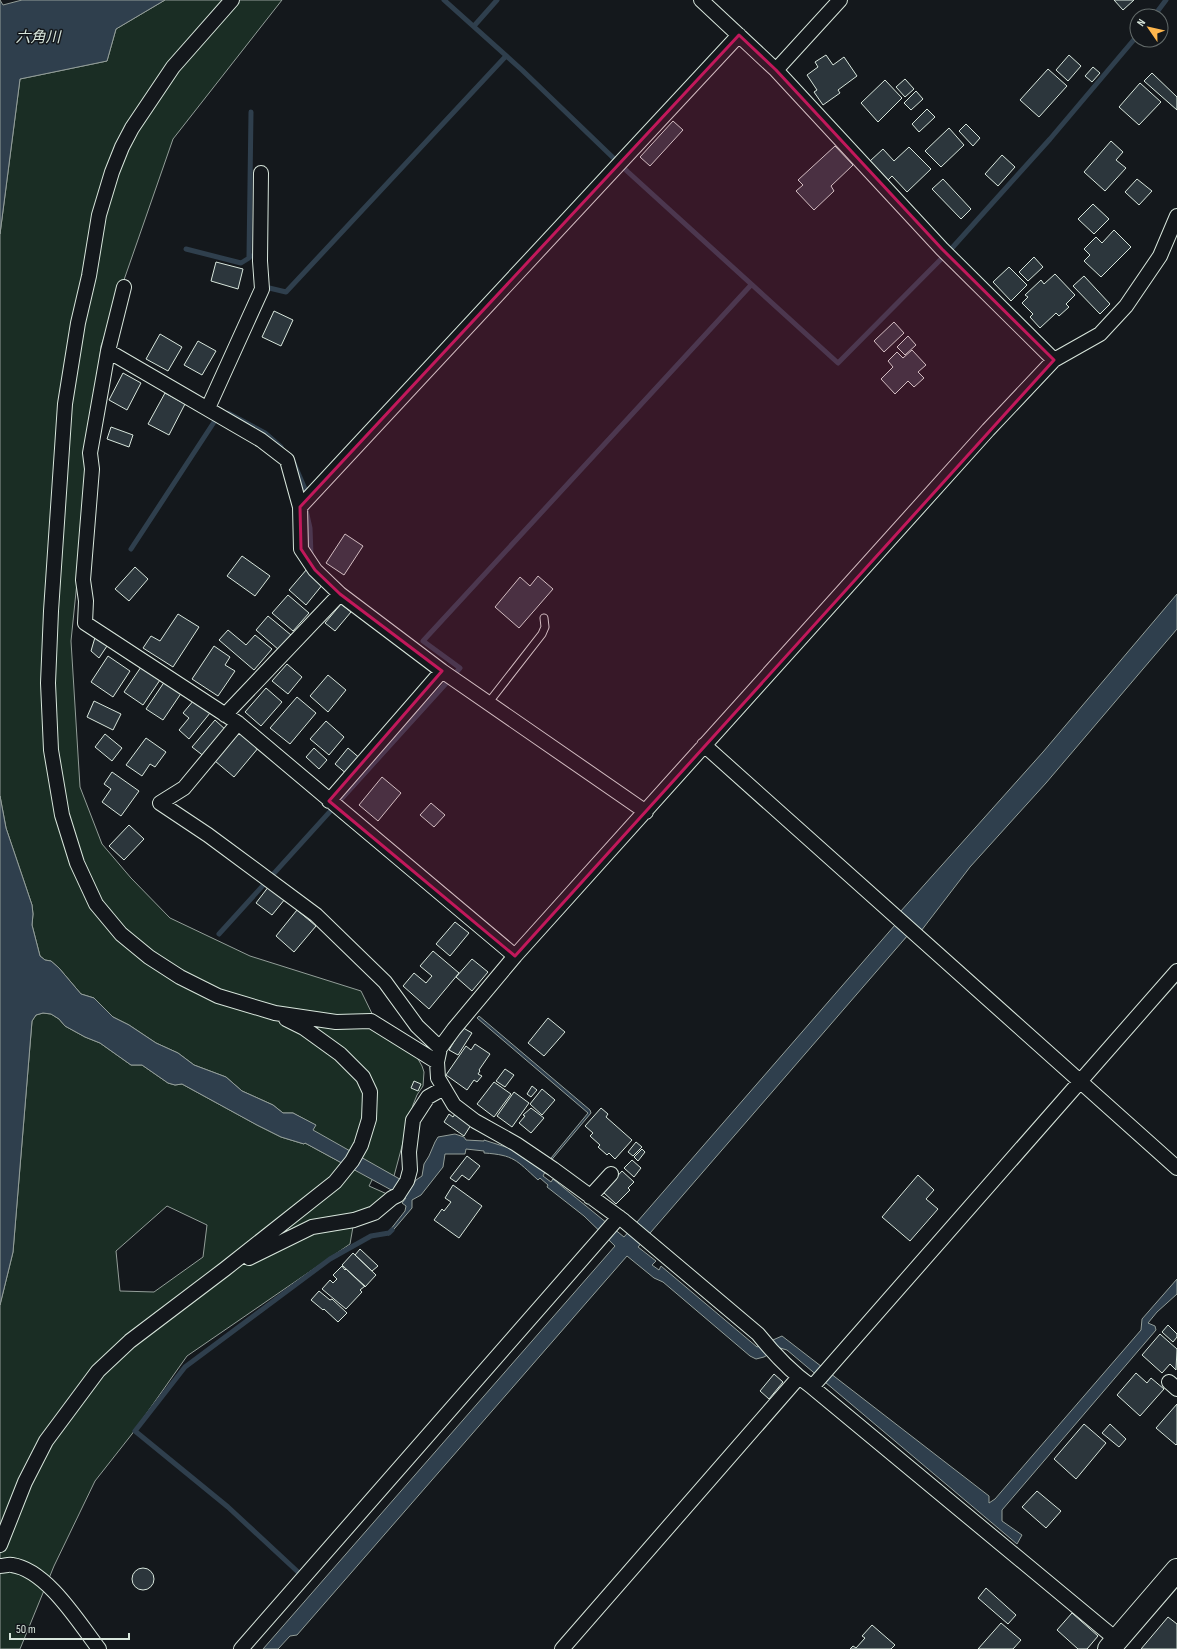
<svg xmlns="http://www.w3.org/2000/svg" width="1177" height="1649" font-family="'Sofia Sans Condensed','Noto Sans JP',sans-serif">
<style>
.green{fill:#1a2d24;stroke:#939e99;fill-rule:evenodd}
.water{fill:#2f3f4d;stroke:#939e99}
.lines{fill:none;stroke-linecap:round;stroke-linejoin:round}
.stream{stroke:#2f3f4d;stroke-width:5}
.building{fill:#2c363c;stroke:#d8e6dc}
.lane-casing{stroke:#d8e6dc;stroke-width:9}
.street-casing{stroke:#d8e6dc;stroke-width:16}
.primary-casing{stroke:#d8e6dc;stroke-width:24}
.lane{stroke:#14181c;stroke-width:7}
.street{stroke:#14181c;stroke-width:14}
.primary{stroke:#14181c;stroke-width:22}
.marked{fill:#c2185b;fill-opacity:0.2;stroke:#c2185b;stroke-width:3;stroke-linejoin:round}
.labels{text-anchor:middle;stroke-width:3;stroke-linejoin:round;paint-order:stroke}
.water-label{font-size:15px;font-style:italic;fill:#d8e6dc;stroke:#14181c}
</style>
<rect width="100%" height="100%" fill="#14181c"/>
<path class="green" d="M165 0H282L173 139 101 346 71 641 80 787 102 844 131 878 170 918 250 956 361 991 382 1034 414 1052 422 1066 424 1072 423 1086 417 1095 413 1105 394 1176 378 1168 369 1186 387 1194 374 1207 355 1215 350 1244 187 1356 132 1434 95 1481 54 1566 20 1649H0V1305L13 1252 32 1021 36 1015 43 1013 51 1014 59 1019 65 1026 85 1037 100 1043 131 1065H142L168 1083 175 1085 182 1084 257 1125 281 1137 304 1144 305 1143 353 1169 312 1130 315 1125 293 1113H283L273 1105 242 1091 226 1077 194 1065 178 1053 156 1043 129 1025 113 1017 94 998 81 994 59 968 51 961 45 960 40 956 32 925 33 914 32 905 6 828 0 796V234L20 79 107 61 116 29ZM167 1206 207 1225 203 1257 154 1292 120 1291 116 1251Z"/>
<path class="water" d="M0 0 3 5 22 0H165L116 29 107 61 20 79 0 234Z
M1177 594V629L1046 783 970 867 921 931 908 935 638 1247 656 1261 652 1265 659 1270 661 1266 757 1347 782 1336 989 1496V1503L995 1499 1141 1330 1142 1319 1177 1279V1294L1157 1312 1148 1323 1155 1326 1156 1330 1002 1510V1521L1022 1535 1017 1544 787 1350 780 1348 764 1357 756 1359 750 1356 663 1282 654 1278 627 1256 297 1635 290 1636 278 1649H263L615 1246 584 1216 547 1187 548 1185 540 1178 538 1180C516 1160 514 1155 484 1153V1151L466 1149 465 1154H445L443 1167 421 1195 412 1200V1208L389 1235 387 1234 405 1211 406 1206 402 1203 406 1198 305 1143 304 1144 281 1137 257 1125 182 1084 175 1085 168 1083 142 1065H131L100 1043 85 1037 65 1026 59 1019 51 1014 43 1013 36 1015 32 1021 13 1252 0 1305V796L6 828 32 905 33 914 32 925 40 956 45 960 51 961 59 968 81 994 94 998 113 1017 129 1025 156 1043 178 1053 194 1065 226 1077 242 1091 273 1105 283 1113H293L316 1125 313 1130 412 1186 416 1180 422 1176 424 1164 429 1156 435 1142 438 1137 455 1134 464 1137 466 1140 484 1141V1140L509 1148 542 1169 588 1113 477 1018 479 1016 590 1110 591 1113 543 1170 545 1172 543 1176 551 1182 553 1179 624 1237 895 925 900 912 1043 752Z"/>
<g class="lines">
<path class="stream" d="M444 0 522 70 628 172 838 363 952 248 1050 139 1137 36
M1154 16 1166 0
M474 26 497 0
M251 112 249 256H259
M186 249 241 263 249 258V256
M265 288V287L286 292 506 56
M228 413 265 433 281 447
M293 461 305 489 306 496
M306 510 310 528 311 555 313 557
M131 549 218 416
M219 934 460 668 423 641 751 285
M298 1572 228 1507 135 1431 185 1367 330 1259 371 1236 389 1233 392 1230"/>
</g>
<path class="building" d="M1114 0H1134L1123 10Z
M826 55 833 65 844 57 857 76 838 90 840 93 823 105 814 92 817 90 807 75 818 67 815 62Z
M1069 55 1081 66 1068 81 1056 70Z
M1093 67 1100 73 1092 82 1085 76Z
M1048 69 1067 86 1039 117 1020 100Z
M1152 73 1177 97V110L1144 81Z
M905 79 914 89 905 97 896 87Z
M885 80 902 98 878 122 861 103Z
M1140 83 1161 102 1139 125 1119 107Z
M916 91 923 99 911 110 904 103Z
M927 109 935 117 919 132 912 124Z
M673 121 683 130 650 166 640 157Z
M966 124 980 138 973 146 959 131Z
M949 128 964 145 941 167 925 151Z
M1111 141 1123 152 1116 160 1126 168 1105 191 1084 172Z
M835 146 853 165 831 186 834 191 814 210 796 191 803 185 798 180Z
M909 147 931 169 907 192 892 176 888 180 870 161 883 149 894 161Z
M1002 155 1015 167 998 186 985 174Z
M943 179 971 209 961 219 932 189Z
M1137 179 1152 191 1139 205 1125 192Z
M1093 204 1109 219 1094 234 1078 219Z
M1114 230 1131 247 1101 277 1084 261 1090 255 1084 249 1096 237 1102 243Z
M1034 257 1043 267 1028 281 1019 272Z
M216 262 243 269 238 289 211 281Z
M1009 267 1027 285 1011 301 993 282Z
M1055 274 1075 295 1066 304 1069 307 1059 316 1056 313 1040 328 1030 317 1033 314 1022 303 1028 297 1025 295 1041 280 1044 284Z
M1084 276 1110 304 1100 314 1073 286Z
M274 311 293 320 281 346 262 337Z
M894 322 904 333 884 352 874 341Z
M160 334 182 347 168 371 146 359Z
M908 336 916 345 905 355 897 347Z
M198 341 216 351 202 375 184 365Z
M912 350 926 365 918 372 924 378 914 387 908 381 895 394 881 379 893 367 888 361 897 352 903 358Z
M123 373 141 383 127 410 109 400Z
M165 393 185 404 169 435 148 424Z
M111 427 133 435 129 447 107 439Z
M345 534 363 546 344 575 326 563Z
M242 556 270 576 255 596 227 576Z
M135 567 148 579 129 601 115 589Z
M307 569 323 584 306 605 289 590Z
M538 576 553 589 519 628 495 607 520 577 530 586Z
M288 595 309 613 293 631 272 613Z
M341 604 351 612 335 631 325 623Z
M178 614 199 627 173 667 143 648 151 636 160 641Z
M268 616 291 635 279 650 256 630Z
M228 630 246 645 255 635 272 649 254 670 219 640Z
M96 634 109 643 99 658 91 651Z
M214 646 230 657 225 665 235 671 218 696 192 679Z
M108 656 130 671 113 697 91 682Z
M287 664 302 677 288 694 272 681Z
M141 667 160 680 143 705 124 692Z
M328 675 346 690 328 712 310 696Z
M165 681 182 692 163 720 146 709Z
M266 688 282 702 261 726 245 712Z
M297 697 316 713 290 744 270 728Z
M194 700 210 713 189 739 179 730 189 718 183 713Z
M94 701 121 714 113 730 87 717Z
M215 720 227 731 205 757 192 747Z
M326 721 344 737 329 755 310 739Z
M241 731 259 747 234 777 215 761Z
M105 734 122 748 112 761 95 747Z
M146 738 166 752 155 767 150 764 142 776 126 765Z
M314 748 327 760 319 769 306 757Z
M348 748 362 760 348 775 335 764Z
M112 772 139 791 121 816 102 802 111 789 104 784Z
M382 777 401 793 378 821 359 805Z
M431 803 445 815 434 827 420 815Z
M129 825 144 839 124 860 109 846Z
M269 886 285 899 272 915 256 903Z
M297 910 316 926 294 952 276 936Z
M455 922 469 933 450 956 436 944Z
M433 951 459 973 429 1009 403 986 414 973 426 983 432 976 420 966Z
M472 959 488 972 472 991 456 977Z
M548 1018 565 1032 544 1056 528 1043Z
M460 1026 472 1033 458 1055 449 1050 455 1040 453 1038Z
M475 1044 490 1054 479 1070 480 1071 478 1074 482 1076 477 1082 474 1080 467 1090 446 1075 466 1046 471 1050Z
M505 1069 514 1075 505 1087 496 1081Z
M414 1081 421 1084 418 1091 411 1088Z
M494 1082 511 1094 494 1117 477 1104Z
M532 1086 537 1090 531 1097 527 1094Z
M542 1089 555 1100 542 1115 530 1104Z
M514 1092 529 1103 512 1127 497 1116Z
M531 1108 544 1118 531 1133 519 1123 525 1116 523 1115Z
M601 1108 608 1114 606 1117 632 1140 615 1159 609 1153 607 1155 598 1147 600 1145 590 1136 593 1133 585 1126Z
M449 1114 453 1117 455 1114 471 1125 464 1136 444 1122Z
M636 1142 642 1147 633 1156 628 1152Z
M642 1149 645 1152 638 1161 634 1157Z
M467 1156 480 1166 469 1180 462 1175 456 1182 450 1178Z
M632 1160 641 1168 634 1177 624 1168Z
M622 1171 634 1182 628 1188 630 1190 616 1204 603 1192Z
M918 1175 934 1190 926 1199 938 1209 910 1241 882 1217Z
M453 1185 482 1206 459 1238 434 1220 442 1209 444 1211 451 1202 445 1198Z
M360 1249 378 1266 372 1271 355 1255Z
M353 1253 376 1275 365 1287 342 1265Z
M342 1266 345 1270 346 1269 365 1286 360 1290 362 1292 346 1309 322 1289 330 1280 333 1283 337 1279 333 1275Z
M319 1291 330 1300 332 1299 347 1313 338 1322 324 1309 323 1310 311 1300Z
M1168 1325 1177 1334V1337L1173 1342 1162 1332Z
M1160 1334 1177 1349 1176 1370 1170 1364 1162 1373 1142 1355Z
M1136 1373 1147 1383 1151 1378 1164 1389 1140 1416 1117 1395Z
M774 1374 783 1382 769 1399 760 1391Z
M1177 1404V1444L1176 1445 1156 1428Z
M1084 1424 1106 1443 1076 1479 1054 1459Z
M1110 1424 1126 1439 1119 1447 1102 1433Z
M1037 1491 1061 1511 1046 1528 1022 1507Z
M132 1579a11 11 0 1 1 22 0a11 11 0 1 1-22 0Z
M986 1588 1016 1615 1008 1624 978 1598Z
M1072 1613 1098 1636 1087 1649H1078L1057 1630Z
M1168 1617 1177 1624V1649H1141Z
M1001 1623 1021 1640 1013 1649H978Z
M872 1625 895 1645 891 1649H850L853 1646 856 1648 865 1638 862 1636Z"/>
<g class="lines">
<g class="lane-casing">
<path id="lane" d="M489 702 542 634 545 627 544 618"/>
</g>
<g class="street-casing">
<path id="street" d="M232 0 173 67 132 128 122 147 112 172 99 215 89 276 78 323 65 404 51 611 48 683 51 750 62 815 77 863 96 904 121 934 149 957 180 977 218 996 275 1013 336 1022 371 1021 437 1062
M701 0 776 70 942 249 1054 360
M776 70 840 0
M124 287 108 351 90 453 92 469 83 580 86 601 85 623 238 723 515 956
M108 351 261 440 287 460 300 507 301 549 315 570 340 594 442 671 646 812
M208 408 262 289 260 261 261 173
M300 507 739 35
M225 715 340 594
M238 723 184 788 160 803 208 835 316 915 385 982 417 1026 440 1048
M704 745 1177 1168
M329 801 442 671
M590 1197 611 1174
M249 1258 312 1227 354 1220 374 1213 392 1198 398 1195 407 1181 410 1170 409 1152 413 1120 428 1097 444 1088
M1169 1382 1177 1389
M812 1387 1177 971
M0 1545 25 1482 46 1441 98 1371 130 1341 225 1269 335 1182 352 1161 361 1145 369 1119 370 1092 363 1077 340 1054 304 1028 286 1019
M0 1566C4 1566 9 1564 12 1565 47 1570 79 1623 99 1649
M1117 1640 812 1387C791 1372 774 1354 758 1334L624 1221 553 1169 516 1144 475 1121 454 1105 438 1078 437 1062 440 1048 454 1029 515 956 988 430 1054 360 1100 334 1126 306 1160 256 1177 216
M241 1649 619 1217
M562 1649 799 1377"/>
</g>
<g class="primary-casing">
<path id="primary" d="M1109 1649 1177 1570"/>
</g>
<use href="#lane" class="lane"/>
<use href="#street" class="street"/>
<use href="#primary" class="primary"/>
</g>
<path class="marked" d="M739 35 776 70 942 249 1054 360 515 956 329 801 442 671 340 594 315 570 301 549 300 507Z"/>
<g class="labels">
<g class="water-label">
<text x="38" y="42">六角川</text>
</g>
</g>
<g transform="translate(1149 28) rotate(304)"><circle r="19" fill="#14181c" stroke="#626a69"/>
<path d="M0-3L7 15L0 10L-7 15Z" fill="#ffb74d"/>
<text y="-6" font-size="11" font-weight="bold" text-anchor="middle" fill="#d8e6dc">N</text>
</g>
<path d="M10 1633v6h119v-6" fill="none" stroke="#d8e6dc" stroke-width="2"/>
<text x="16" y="1633" font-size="12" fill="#d8e6dc" stroke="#14181c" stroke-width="3" paint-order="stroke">50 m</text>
</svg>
